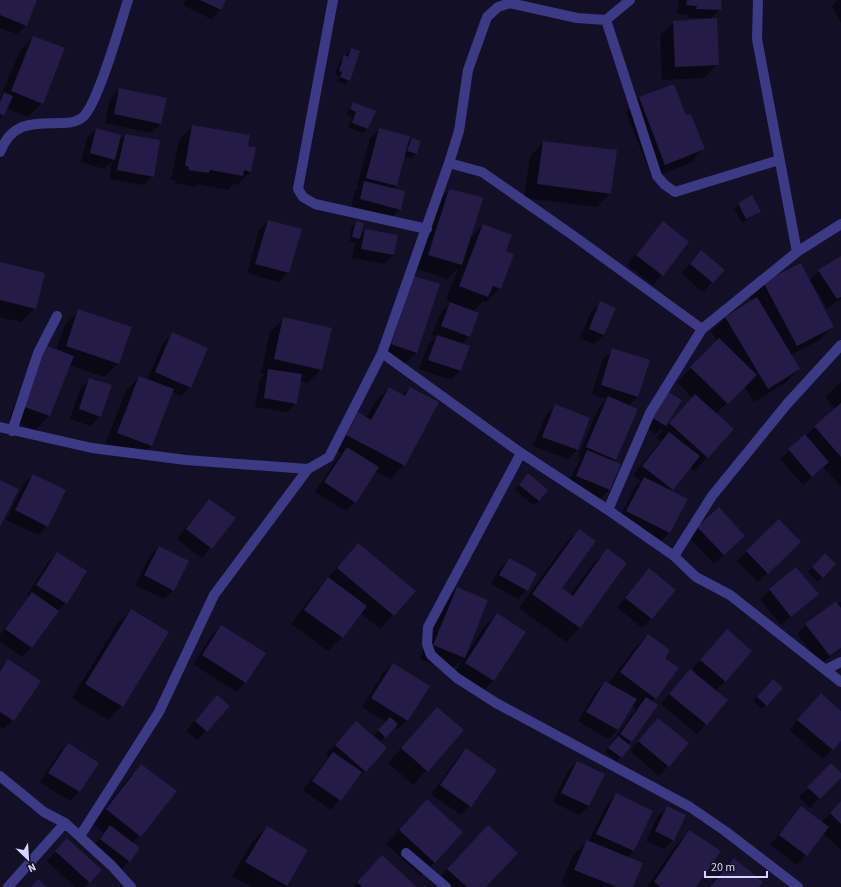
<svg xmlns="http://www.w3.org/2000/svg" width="841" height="887" font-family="'Source Sans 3',sans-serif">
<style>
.shadow{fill:#0007}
.building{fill:#241b47}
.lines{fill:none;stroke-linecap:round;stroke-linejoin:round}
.minor{stroke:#3d3a85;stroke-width:10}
</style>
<rect width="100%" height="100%" fill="#130f26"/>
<path class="shadow" d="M0 0H36L26 25 17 34 0 28Z
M186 0H225L220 10 211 19 183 5Z
M679 0H724L720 4V9L709 20 718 64 704 78 662 80 660 35 674 22 707 20V18H688V15L677 14Z
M838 0H841V23L832 6Z
M33 37 42 103 28 117 6 108 0 119V98L20 51Z
M351 49 349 80 345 84 337 82 339 76 335 75 340 61Z
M673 85 686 117 703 149 690 163 652 178 626 112 639 98Z
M120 89 160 124 151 133 105 123 110 99Z
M353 103 367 129 363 133 348 127 353 117 346 114Z
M193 126 247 147 251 171 237 185 233 184 228 190 197 184 195 187 175 183 176 180H171L179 140Z
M96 129 119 141 125 135 153 176 144 185 109 179 112 161 104 169 81 162 87 138Z
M379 129 407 144 412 139 420 142 416 154 411 158 404 156 396 186 393 189 400 209 390 218 351 208 355 191 359 188 357 187 370 138Z
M544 142 610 193 597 207 524 198 530 156Z
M449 190 470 238 483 225 505 252 500 288 486 302 483 301 472 312 469 336 461 344 469 347 460 371 451 380 419 369 428 345 436 337 432 335 441 313 451 302 446 300 458 268 447 279 415 268 435 204Z
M752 196 760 212 742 223 734 208Z
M268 221 288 273 279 282 247 273 259 230Z
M356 222 360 236 365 230 393 255 384 264 352 258 355 243 349 241 352 227Z
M663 222 688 242 653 285 627 265Z
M701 252 723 270 703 292 681 273Z
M841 257V299L827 308 813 285 811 286 833 327 819 340 791 355 799 369 785 383 754 402 744 386 716 414 708 457 694 471 690 467 670 491 687 500 669 533 660 542 618 520 635 487 641 481 633 475 661 441 656 438 663 430 661 429 656 434 643 426 658 402 680 400 665 427 693 398 677 382 717 341 711 331 725 318 752 301 750 297 764 283 809 281 819 271Z
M0 263 35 308 21 322 0 317Z
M439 285 416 353 402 367 377 358 400 291Z
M601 303 615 308 604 335 594 344 580 338 591 312Z
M79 311 118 364 104 377 69 365 49 416 35 430 9 419 32 360 56 350 65 324Z
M284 318 321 369 308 383 300 381 296 403 287 412 255 407 260 380 265 374 261 373 270 332Z
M172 334 190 387 181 396 172 392 151 446 137 460 104 447 126 391 139 377 147 380 163 343Z
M613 350 638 396 628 406 616 459 613 462 609 490 600 499 567 485 581 458 578 456 599 407 607 399 592 394 603 359Z
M90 379 100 416 91 426 70 419 80 389Z
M841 382V486L823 467 803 485 780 459 835 409 825 397Z
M389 388 403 395 410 388 404 465 390 479 375 471 355 502 346 511 315 492 341 453 333 449 344 427 358 414 366 418 375 402Z
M555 406 589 419 577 450 568 459 533 446 546 415Z
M33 475 47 526 38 535 6 520 24 484Z
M524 479 539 501 534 505 515 490Z
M209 500 234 519 202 558 177 539Z
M779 521 799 542 758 582 737 561Z
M698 527 734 545 714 564 689 537Z
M579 530 560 589 570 595 593 564 607 550 626 563 579 628 566 642 519 608 565 544Z
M358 544 393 615 380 629 360 613 342 637 328 651 291 624 315 592Z
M159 547 173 590 164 599 135 585 150 556Z
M57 553 86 571 66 603 56 613 32 647 22 657 0 641V635L30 596 27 595 48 562Z
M825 555 835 564 818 582 808 572Z
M509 559 527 590 518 599 491 584 500 568Z
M796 568 817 594 781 625 760 599Z
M649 570 651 618 642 628 617 607Z
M457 588 465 657 483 628 497 615 525 632 493 681 480 694 452 677 464 657 450 671 420 659 443 602Z
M841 602V649L821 664 797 634 806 624Z
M131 610 167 632 122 706 108 720 72 698 117 624Z
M221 626 264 653 245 683 236 692 193 664 212 635Z
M648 635 663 658 678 668 651 702 656 705 617 761 605 752 636 709 632 705 618 729 608 739 578 721 596 691 605 682 608 684 634 649Z
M718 640 725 681 715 691 727 700 697 734 661 704 690 670 696 675 697 674 692 669Z
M8 661 13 720 4 729 0 727V669Z
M393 664 407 720 398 729 394 727 381 741 374 735 386 722 362 707 383 673Z
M773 680 782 688 762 709 753 701Z
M217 696 206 731 197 740 186 731Z
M812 704 841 712V740L823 759 789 730Z
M437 708 463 730 413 785 388 763Z
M658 719 688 743 659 776 630 751Z
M356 722 365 771 355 780 331 810 303 790 329 757 326 754Z
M68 744 98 763 79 792 70 801 40 782 59 753Z
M466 749 470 806 461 815 431 794 457 759Z
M577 762 604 774 589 806 579 815 553 802 568 771Z
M142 765 175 791 132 844 129 861 120 870 92 848 104 833 93 824 128 779Z
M831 765 841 774V777L810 808 799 797Z
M616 795 652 811 633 851 627 858 632 887H569L561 884 573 855 588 842 607 804Z
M841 802V850L823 833 797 865 770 845 801 808 821 823Z
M667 807 673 840 664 849 646 841 658 816Z
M413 814 434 862 421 876 386 844Z
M267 827 307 850 285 887H251L232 876 253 841Z
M689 831 695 887H647L676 845Z
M475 840 484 887H439L434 883Z
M58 849 89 882 85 887H75L47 861Z
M734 859 757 887H709L721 873Z
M373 866 415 887H353Z"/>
<path class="building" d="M0 0H37L27 26 0 15Z
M200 0H226L221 10Z
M687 0H722L721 10 696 9 697 6 686 5Z
M717 18 719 65 675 67 673 21Z
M33 36 65 48 43 104 11 91Z
M351 48 360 51 350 81 340 77 342 72 339 71 344 55 348 57Z
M674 84 686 115 691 114 705 149 665 165 639 97Z
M119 88 167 98 161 124 114 114Z
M4 92 13 96 4 116 0 114V102Z
M353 102 376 111 368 129 352 123 356 112 350 109Z
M192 125 250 135 248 146 256 147 251 172 244 170 243 176 210 170 209 173 188 170 189 167 185 166Z
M96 128 121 135 115 160 90 153Z
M379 128 410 136 397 186 366 178Z
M125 134 160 140 154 177 117 170Z
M412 138 421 141 417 154 407 151Z
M543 141 617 150 611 194 537 184Z
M364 181 405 191 401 210 360 199Z
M449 189 482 197 483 199 462 265 428 255Z
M752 195 761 212 746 219 738 203Z
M268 220 302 229 289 273 255 264Z
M356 221 364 223 360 239 352 237Z
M663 221 689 242 663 276 636 255Z
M483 224 512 235 506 251 514 254 501 289 493 286 488 297 459 286Z
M365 229 398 235 394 255 361 249Z
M701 250 725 270 713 283 690 264Z
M841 256V297L837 299 818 270Z
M0 262 45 273 36 309 0 300Z
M801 263 834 327 797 346 763 282Z
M414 276 440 284 417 353 391 344Z
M757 297 800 369 768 389 725 317Z
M600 301 616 308 604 335 589 329Z
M450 302 479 313 470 337 441 326Z
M78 309 132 327 119 364 66 346Z
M283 317 332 328 322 370 274 359Z
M172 332 208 348 191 388 155 372Z
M437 335 470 346 461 371 428 360Z
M719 338 757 375 728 404 690 367Z
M45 345 74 356 50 416 22 406Z
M612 348 650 360 638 397 601 385Z
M268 369 302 374 297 404 264 398Z
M139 376 174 389 152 446 117 433Z
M89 378 112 385 101 417 79 409Z
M389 387 405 396 410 387 439 402 405 466 346 435 358 412 371 420Z
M667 391 682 400 666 426 651 417Z
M695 394 734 429 708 458 669 423Z
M608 396 638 409 616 460 586 447Z
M841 403V457L814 426Z
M555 404 590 418 578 450 542 437Z
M669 432 700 456 673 490 642 466Z
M805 434 829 462 812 477 788 449Z
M347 447 379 467 356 503 324 482Z
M587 450 621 464 610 490 576 476Z
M528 473 548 490 539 501 519 485Z
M33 474 66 490 48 527 15 510Z
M644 477 688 499 670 533 626 511Z
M0 480 19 489 0 527Z
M209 499 236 518 212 549 186 529Z
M719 507 745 536 724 555 697 527Z
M779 519 801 542 768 574 746 551Z
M579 529 596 541 562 588 573 596 607 548 627 563 580 628 532 594Z
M358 543 416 591 394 616 337 568Z
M159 546 189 561 174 591 144 575Z
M57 552 87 571 67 604 36 585Z
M825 553 836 564 823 578 812 567Z
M509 558 537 573 528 591 499 575Z
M796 567 819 594 791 617 769 589Z
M649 568 676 590 652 619 625 598Z
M328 577 367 606 343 638 304 610Z
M457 587 488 600 465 658 433 645Z
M32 592 59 611 32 648 5 629Z
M836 601 841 608V648L830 656 805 624Z
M131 609 169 632 123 707 85 684Z
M497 613 526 632 494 681 465 663Z
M221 625 266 653 246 683 202 655Z
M727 629 752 651 726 682 700 660Z
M648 634 670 650 665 658 679 668 656 699 620 672Z
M8 659 41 681 14 721 0 712V671Z
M393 663 430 686 408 721 371 698Z
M690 669 728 700 707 725 669 694Z
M773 679 783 688 767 706 757 697Z
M605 681 637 699 618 730 586 712Z
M821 693 841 711V741L833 750 797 720Z
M217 695 230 706 207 732 195 721Z
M646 697 658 705 632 742 620 734Z
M437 707 464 730 428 772 401 748Z
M390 717 398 724 386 738 378 730Z
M658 718 689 743 669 767 638 741Z
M356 721 387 748 366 772 335 745Z
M618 736 631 746 622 758 608 748Z
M68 743 99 763 80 792 48 773Z
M466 748 497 770 471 807 440 785Z
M333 752 362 772 341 801 312 781Z
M577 761 605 774 589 806 561 793Z
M831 763 841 773V778L820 799 807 787Z
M141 764 177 791 141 837 106 809Z
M616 793 653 811 634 851 596 834Z
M427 799 463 832 435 863 399 830Z
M841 801V824L830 813Z
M667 806 686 815 674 841 655 831Z
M801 806 829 827 807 856 779 835Z
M110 825 140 848 130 862 100 839Z
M488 825 518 853 486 887H467L447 869Z
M267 826 308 850 287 886 245 862Z
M689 830 721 851 696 887H661L654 882Z
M67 838 102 870 90 883 55 851Z
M587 840 643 863 633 887H617L574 870Z
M382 855 417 887H362L357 882Z
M734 858 763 882 759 887H710Z
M38 879 47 887H31Z"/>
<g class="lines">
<path class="minor" d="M333 0 298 189 303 197 315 204 427 229
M630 0 606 20 657 176 665 185 675 192 779 160
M758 0 757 39 797 252
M0 152C13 120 34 124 63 123 71 123 77 122 83 117 98 104 121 22 128 0
M449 163 459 131 468 70 487 17 498 7 510 3 577 18 606 20
M841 345 787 404 712 496 674 556 696 577 730 595 841 682
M382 353 521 453 608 510 674 556
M0 427 92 448 186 460 308 469 329 457 382 353 449 163 482 172 571 234 702 329
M12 431 38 353 57 316
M521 453 428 627 427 644 431 655 457 678 496 703 690 807 725 831 798 887
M608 510 650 413 702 329 797 252 841 224
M827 669 841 662
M0 776 44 812 65 823 112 866 131 887
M80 836 159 712 214 595 308 469
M406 853 446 887
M8 887 65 823"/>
</g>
<g transform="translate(28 859) rotate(155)" stroke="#130f26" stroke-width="3" paint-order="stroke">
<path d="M0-3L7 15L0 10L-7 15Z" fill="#d9d4ff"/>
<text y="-6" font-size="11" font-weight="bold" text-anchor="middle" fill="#d9d4ff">N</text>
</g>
<path d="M705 871v6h62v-6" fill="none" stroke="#d9d4ff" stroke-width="2"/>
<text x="711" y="871" font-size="12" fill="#d9d4ff" stroke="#130f26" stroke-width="3" paint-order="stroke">20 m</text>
</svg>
